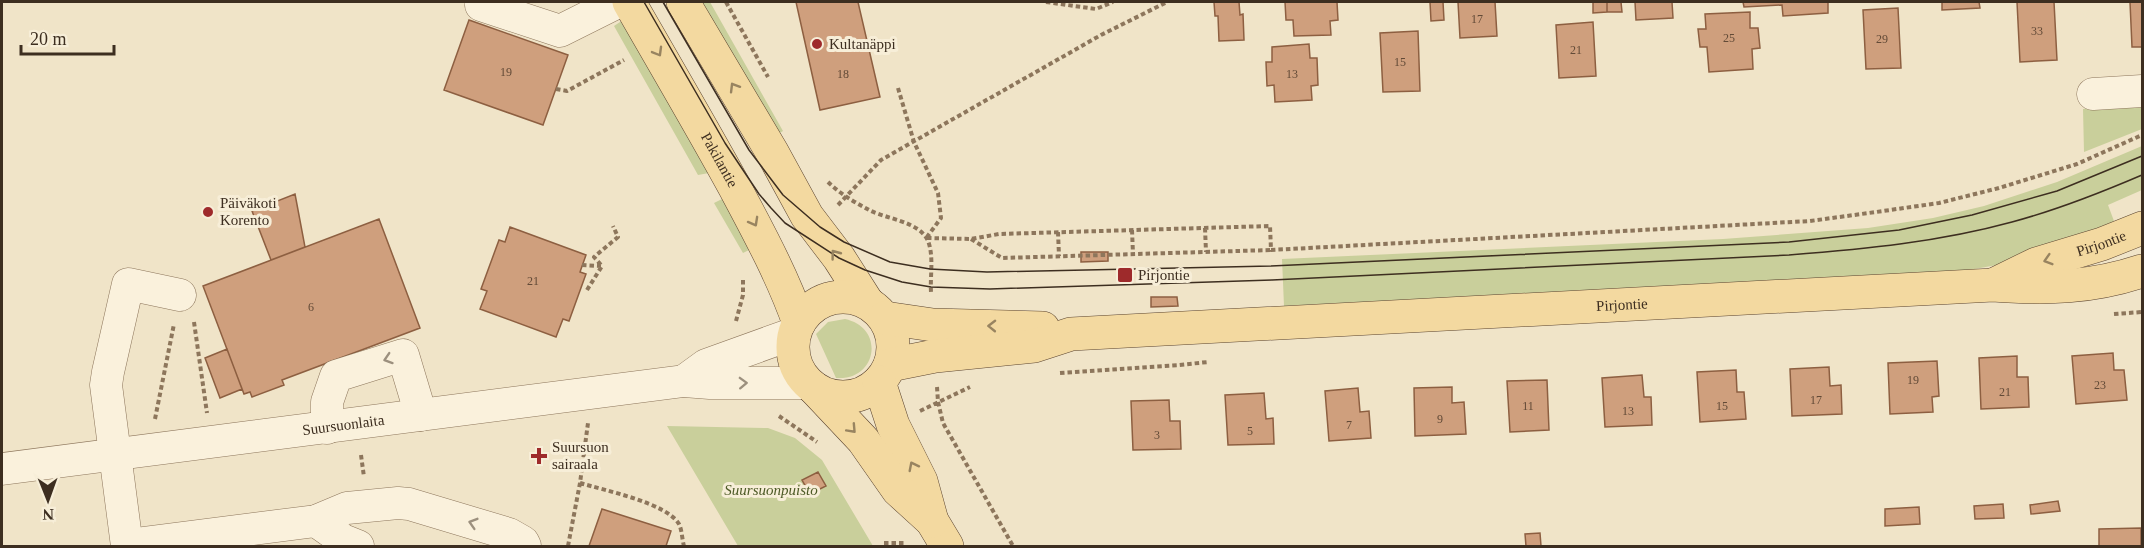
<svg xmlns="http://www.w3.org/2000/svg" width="2144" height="548" font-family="'Times New Roman',serif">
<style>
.green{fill:#c9cf9b}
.building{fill:#cf9f7d;stroke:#8d5f41;stroke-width:1.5}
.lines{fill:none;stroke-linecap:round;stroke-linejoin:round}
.minor-casing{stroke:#8d765c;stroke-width:33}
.major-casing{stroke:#5b4430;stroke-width:34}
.path{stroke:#8d765c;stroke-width:4;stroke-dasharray:4.5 3;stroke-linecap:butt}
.minor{stroke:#faf1dc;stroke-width:32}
.major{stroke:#f3d9a0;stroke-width:33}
.tram{stroke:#3d2e20;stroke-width:1.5}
.oneway{stroke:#988460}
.oneway2{stroke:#9c907e}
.poi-dot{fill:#9e2a2b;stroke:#f7eed8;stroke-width:2}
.labels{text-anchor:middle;stroke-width:6;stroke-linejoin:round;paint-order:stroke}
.number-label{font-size:12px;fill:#624a37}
.poi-label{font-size:15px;fill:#3d2e20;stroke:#f7eed8;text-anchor:start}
.street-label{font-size:15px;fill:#3d2e20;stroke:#f7eed8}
.park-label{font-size:15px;font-style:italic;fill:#4d5a26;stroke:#f7eed8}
</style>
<rect width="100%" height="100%" fill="#f0e4c8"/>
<path class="green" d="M694 2H710L783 131 773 137Z
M623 20 709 173 698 175 614 26Z
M2142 106V129L2084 152 2083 109Z
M2142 146V190L2108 205 2114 221C2060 254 1996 268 1934 274L1284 306 1282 259 1723 239 1868 228 1933 218 1984 206 2057 182Z
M722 199 728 203 753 248 743 253 714 203Z
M845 319C886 328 877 381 836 378L816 334 828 322Z
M667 426 768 428 795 438 822 460 873 546H738Z"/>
<path class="building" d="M796 2H858L880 97 820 110Z
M1214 2H1239L1240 15 1243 14 1244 40 1219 41 1218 16H1215Z
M1285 2H1337L1338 20 1330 21 1331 35 1294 36 1293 20H1286Z
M1430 2H1443L1444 20 1431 21Z
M1458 2H1495L1497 36 1460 38Z
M1593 2H1607V12L1593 13Z
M1607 2H1621L1622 12H1607Z
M1635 2H1672L1673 18 1636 20Z
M1743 2H1828V13L1783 16 1782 5 1744 7Z
M1942 2H1979L1980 8 1942 10Z
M2017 2H2054L2057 60 2020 62Z
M2130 2H2142V47H2132Z
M1898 8 1901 68 1866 69 1863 10Z
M1750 12V28H1758L1760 48 1752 49 1753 69 1709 72 1707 47H1700L1698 29H1706L1705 14Z
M469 20 568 55 543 125 444 90Z
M1593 22 1596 76 1559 78 1556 25Z
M1418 31 1420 91 1383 92 1380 33Z
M1309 44 1310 58H1317L1318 85 1311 86 1312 100 1275 102 1274 85 1267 86 1266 62H1272V47Z
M295 194 305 247 271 260 252 211Z
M379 219 420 328 282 380 284 385 252 397 250 392 244 394 203 286Z
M510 227 586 255 580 272 586 274 569 321 563 319 556 337 480 309 487 291 481 289 499 240 505 242Z
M1081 252H1108V261L1081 262Z
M1151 297H1177L1178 306 1151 307Z
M227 349 242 389 220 398 205 358Z
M2113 353 2114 370H2124L2127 400 2076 404 2072 356Z
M2017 356V377H2028L2029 407 1981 409 1979 358Z
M1937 361 1939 396 1932 397 1933 412 1890 414 1888 363Z
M1829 367 1830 386 1841 385 1842 414 1792 416 1790 369Z
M1736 370 1737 392H1744L1746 419 1700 422 1697 372Z
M1642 375 1644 397H1651L1652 425 1605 427 1602 378Z
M1547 380 1549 430 1510 432 1507 381Z
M1452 387V403L1464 402 1466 434 1415 436 1414 388Z
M1358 388 1360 412 1369 411 1371 438 1329 441 1325 391Z
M1264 393 1266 419 1273 418 1274 444 1228 445 1225 395Z
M1169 400 1170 421H1180L1181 449 1133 450 1131 401Z
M818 472 826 486 810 494 802 480Z
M2058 501 2060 511 2031 514 2030 505Z
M2003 504 2004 518 1975 519 1974 506Z
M1919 507 1920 524 1885 526V509Z
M602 509 671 531 666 546H589Z
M2141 528V546H2099V529Z
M1540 533 1541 546H1526L1525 534Z"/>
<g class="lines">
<g class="minor-casing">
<g id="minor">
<path d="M481 5 560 31 618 2"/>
<path d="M2093 94 2142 91"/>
<path d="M684 381 706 365 795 333"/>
<path d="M327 428V402L336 376 403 355 421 415"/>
<path id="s1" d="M2 469 684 381 710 383H808"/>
<path d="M316 521 343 540 358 546"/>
<path d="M127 545 316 521 347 508 398 503 409 504 509 534 523 542 525 546"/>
<path d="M127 546 106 385 108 372 128 284 180 295"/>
</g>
</g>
<g class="major-casing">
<g id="major">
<path id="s2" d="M629 2C664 63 700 124 734 186 758 231 782 275 799 323"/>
<path d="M683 2 772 152 807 216 839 258 867 302"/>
<path id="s3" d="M1995 284 2036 264 2102 244 2142 228"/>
<circle cx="843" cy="347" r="50"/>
<path d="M885 318 933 325 1043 328"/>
<path id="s4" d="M890 365 935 356 1034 346 1071 334 1993 285C2046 289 2091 288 2142 271"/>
<path d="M879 382 893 425 921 481 932 521 947 546"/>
<path d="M814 388 863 440 898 490 932 521"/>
</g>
</g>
<path class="path" d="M726 2 768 77
M1046 2 1096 9 1113 2
M898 88 914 142 938 193 941 218 927 237
M556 89 567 91 624 60
M828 182C840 194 856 203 871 211 888 219 920 222 928 241 934 256 930 276 931 292
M838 205 881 160 1101 35 1167 2
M1205 228 1206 252
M1132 230 1133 254
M1058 232 1059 256
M927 238 971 239 999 234 1270 226 1271 250 1810 221 1876 212 1939 203 1999 188 2077 164 2142 135
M971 239 1002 258 1271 250
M582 265 601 266
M587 290 602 266 594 257 618 237 613 226
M2114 314 2142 312
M736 321 743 295V278
M194 322 207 413
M1060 373 1179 365 1208 362
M937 387 938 402 943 423 1013 546
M920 411 970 387
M779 416 817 442
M155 419 174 324
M361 455 364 477
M580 483C603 490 667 503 679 524 682 530 682 539 684 546
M884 543H905
M568 546 580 483 588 423"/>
<use href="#minor" class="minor"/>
<use href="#major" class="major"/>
<path class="tram" d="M644 2 725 143 759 194 771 208 785 223 839 258 865 270 902 282 931 287 990 289 1272 280 1789 255C1865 249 1939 242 2012 222 2057 210 2100 193 2142 175
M663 2 749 150 783 195 820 227 844 242 890 262 930 269 987 272 1271 266 1789 242 1899 230 1972 215 2057 191 2142 156"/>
</g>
<defs><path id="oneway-chevron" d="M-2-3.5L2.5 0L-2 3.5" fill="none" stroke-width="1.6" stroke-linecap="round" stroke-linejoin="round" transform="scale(1.5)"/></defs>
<g class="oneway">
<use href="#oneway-chevron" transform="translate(658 52) rotate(60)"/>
<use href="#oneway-chevron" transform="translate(734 87) rotate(-121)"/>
<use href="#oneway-chevron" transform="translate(754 222) rotate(61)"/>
<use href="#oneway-chevron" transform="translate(835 254) rotate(-127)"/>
<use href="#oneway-chevron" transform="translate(2048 260) rotate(163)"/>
<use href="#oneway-chevron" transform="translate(992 326) rotate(-179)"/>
<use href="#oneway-chevron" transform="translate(852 429) rotate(47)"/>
<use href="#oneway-chevron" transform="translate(913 466) rotate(-117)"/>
</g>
<g class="oneway2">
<use href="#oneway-chevron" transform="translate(388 359) rotate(162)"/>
<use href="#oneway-chevron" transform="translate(743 383) rotate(-2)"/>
<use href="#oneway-chevron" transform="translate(473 523) rotate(-163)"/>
</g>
<g class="poi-dot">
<circle cx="817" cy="44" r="6"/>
<circle cx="208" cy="212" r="6"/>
<rect x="1117" y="267" width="16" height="16" rx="3"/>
<path d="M536 447h6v6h6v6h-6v6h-6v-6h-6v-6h6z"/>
</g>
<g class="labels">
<g class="number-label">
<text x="1477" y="23">17</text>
<text x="2037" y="35">33</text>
<text x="1729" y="42">25</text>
<text x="1882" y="43">29</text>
<text x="1576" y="54">21</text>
<text x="1400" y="66">15</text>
<text x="506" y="76">19</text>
<text x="843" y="78">18</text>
<text x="1292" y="78">13</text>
<text x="533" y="285">21</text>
<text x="311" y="311">6</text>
<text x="1913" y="384">19</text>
<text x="2100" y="389">23</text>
<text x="2005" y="396">21</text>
<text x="1816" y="404">17</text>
<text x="1528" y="410">11</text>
<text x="1722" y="410">15</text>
<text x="1628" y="415">13</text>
<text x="1440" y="423">9</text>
<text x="1349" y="429">7</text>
<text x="1250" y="435">5</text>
<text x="1157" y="439">3</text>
</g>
<g class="poi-label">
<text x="829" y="49">Kultanäppi</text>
<text x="220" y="208">Päiväkoti<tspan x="220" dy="17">Korento</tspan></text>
<text x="1138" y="280">Pirjontie</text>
<text x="552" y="452">Suursuon<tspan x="552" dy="17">sairaala</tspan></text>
</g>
<g class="street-label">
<text dy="5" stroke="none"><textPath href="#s2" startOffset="182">Pakilantie</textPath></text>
<text dy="5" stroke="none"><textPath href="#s3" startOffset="114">Pirjontie</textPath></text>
<text dy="5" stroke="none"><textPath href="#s4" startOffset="736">Pirjontie</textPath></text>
<text dy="5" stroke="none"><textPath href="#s1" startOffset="344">Suursuonlaita</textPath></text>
</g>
<g class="park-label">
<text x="771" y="495">Suursuonpuisto</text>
</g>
</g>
<rect width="2144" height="548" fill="none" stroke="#3d2e20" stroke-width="6"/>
<g transform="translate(48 500) rotate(179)" stroke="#f7eed8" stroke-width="4.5" paint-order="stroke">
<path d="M0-4.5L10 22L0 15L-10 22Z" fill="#3d2e20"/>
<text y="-9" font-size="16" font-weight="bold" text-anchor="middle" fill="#3d2e20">N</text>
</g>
<path d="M21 45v9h93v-9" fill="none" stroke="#3d2e20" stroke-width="3"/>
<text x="30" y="45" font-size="18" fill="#3d2e20" stroke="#f7eed8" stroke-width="4.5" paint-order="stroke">20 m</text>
</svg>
